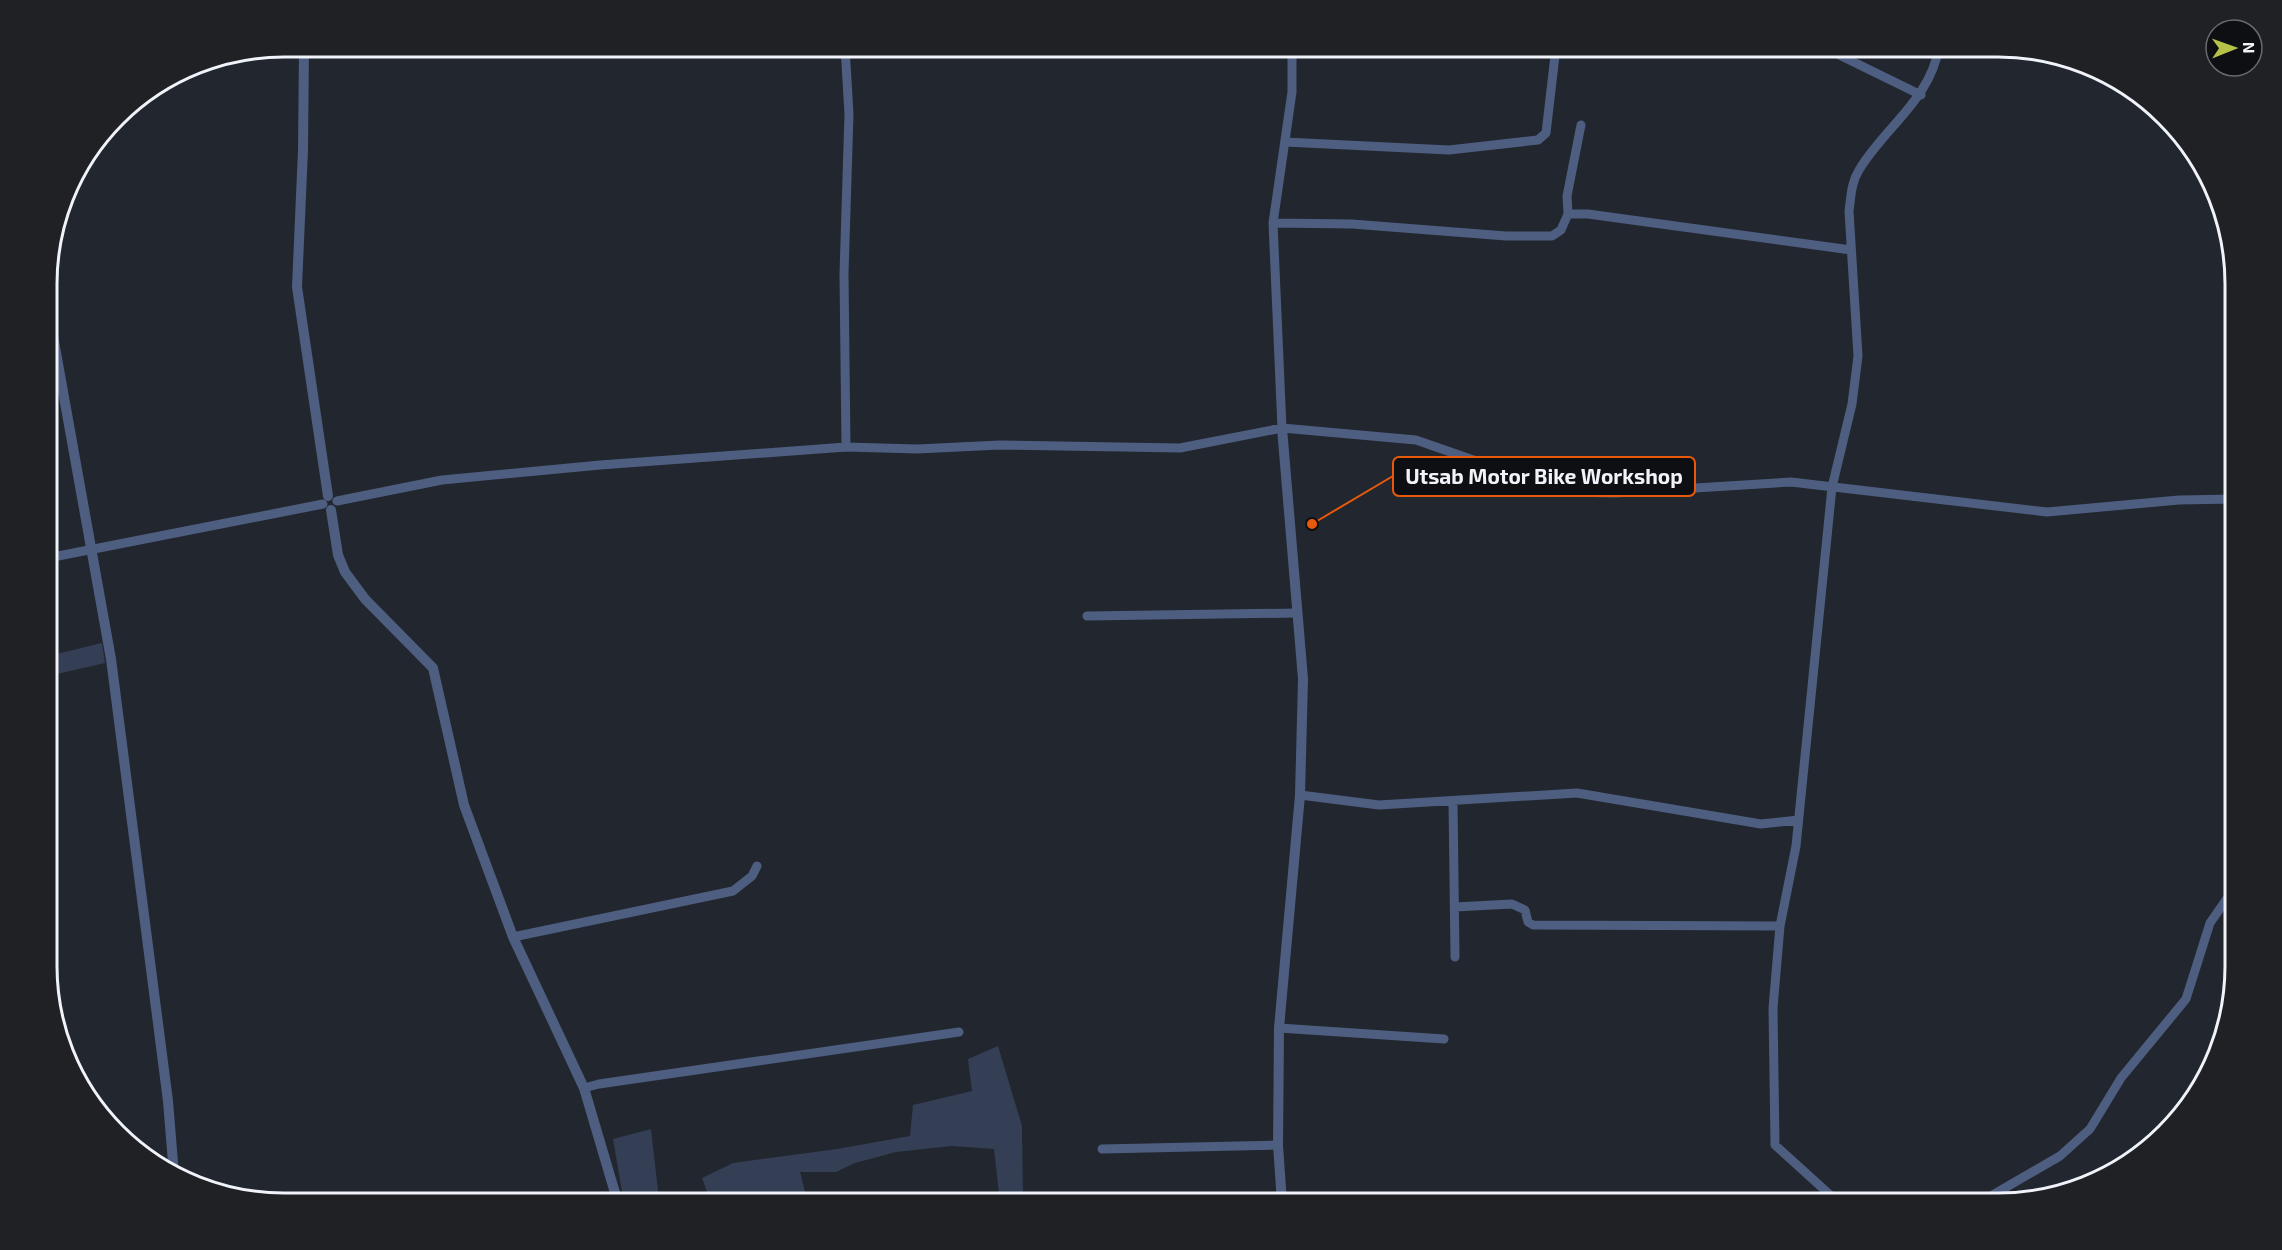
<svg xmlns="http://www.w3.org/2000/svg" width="2282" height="1250" font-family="'Exo 2',sans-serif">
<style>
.green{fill:#343f56}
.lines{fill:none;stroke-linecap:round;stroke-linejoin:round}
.minor{stroke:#4e5e80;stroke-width:9}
.tertiary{stroke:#4e5e80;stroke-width:10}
.rim{fill:none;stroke:#f0f3f9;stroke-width:3}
.leader{fill:none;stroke:#e8590c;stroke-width:2}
.callout-dot{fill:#e8590c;stroke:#0d0f13;stroke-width:2}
.callout{fill:#0d0f13;stroke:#e8590c;stroke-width:2}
.callout-label{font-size:21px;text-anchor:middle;font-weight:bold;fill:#f0f3f9}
</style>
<rect width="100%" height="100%" fill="#22262e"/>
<path class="green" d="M102 643 105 663 48 676V656Z
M998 1046 1022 1126 1023 1203H1000L994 1149 952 1146 896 1152 855 1163 836 1172H800L808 1203H711L702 1178 733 1163 837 1149 910 1136 913 1105 972 1091 968 1059Z
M651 1129 659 1199 648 1203H624L613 1139Z"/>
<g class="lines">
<path class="minor" d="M845 47 849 114 844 274 846 447
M1823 47 1921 95
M1285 142 1449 150 1538 140 1546 133 1556 47
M1568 214 1567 196 1581 125
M1273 223 1352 224 1506 236H1552L1561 230 1568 214H1588L1851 250
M1282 428 1273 223 1292 92V47
M337 501 442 480 600 465 846 447 917 449 1000 445 1180 448 1282 428 1416 440 1565 492 1615 493 1791 482 2047 512 2179 500 2235 499
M48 558 323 504
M1087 616 1297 613
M1300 795 1379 805 1577 793 1761 824 1798 820
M1453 801 1455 957
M1455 907 1512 904 1525 910 1528 922 1533 925 1780 926
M513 937 733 891 752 876 757 866
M1279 1028 1444 1039
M584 1088 599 1084 959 1032
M1102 1149 1278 1145
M1839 1203 1775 1145 1773 1008 1780 926 1796 846 1832 487 1852 404 1858 356 1849 211C1851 197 1851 183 1859 170 1885 127 1930 100 1939 47
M1985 1203 1991 1196 2060 1156 2090 1129 2121 1078 2186 999 2210 923 2235 887"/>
<path class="tertiary" d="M304 47 303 150 297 287 328 496
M48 308 111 659 168 1101 174 1175
M1282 428 1303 679 1300 795 1279 1028 1278 1145 1282 1203
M331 510 338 555 345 572 365 599 433 668 464 805 513 937 584 1088 618 1203"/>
</g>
<path d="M0 0H2282V1250H0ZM284 57H1998A227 227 0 0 1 2225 284V966A227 227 0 0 1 1998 1193H284A227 227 0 0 1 57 966V284A227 227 0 0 1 284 57Z" fill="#1f2125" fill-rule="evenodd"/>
<path class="rim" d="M284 57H1998A227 227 0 0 1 2225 284V966A227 227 0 0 1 1998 1193H284A227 227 0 0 1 57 966V284A227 227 0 0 1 284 57Z"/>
<path class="leader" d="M1312 524L1393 476"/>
<circle class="callout-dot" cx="1312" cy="524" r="6"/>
<rect class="callout" x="1393" y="457" width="302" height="39" rx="6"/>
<g class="callout-label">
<text x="1544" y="484">Utsab Motor Bike Workshop</text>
</g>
<g transform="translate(2234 48) rotate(89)"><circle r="28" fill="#0d0f13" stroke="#686a6f" stroke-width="1.5"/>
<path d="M0-4.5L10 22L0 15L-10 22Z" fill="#b6c148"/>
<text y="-9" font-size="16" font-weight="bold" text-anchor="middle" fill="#f0f3f9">N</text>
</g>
</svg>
